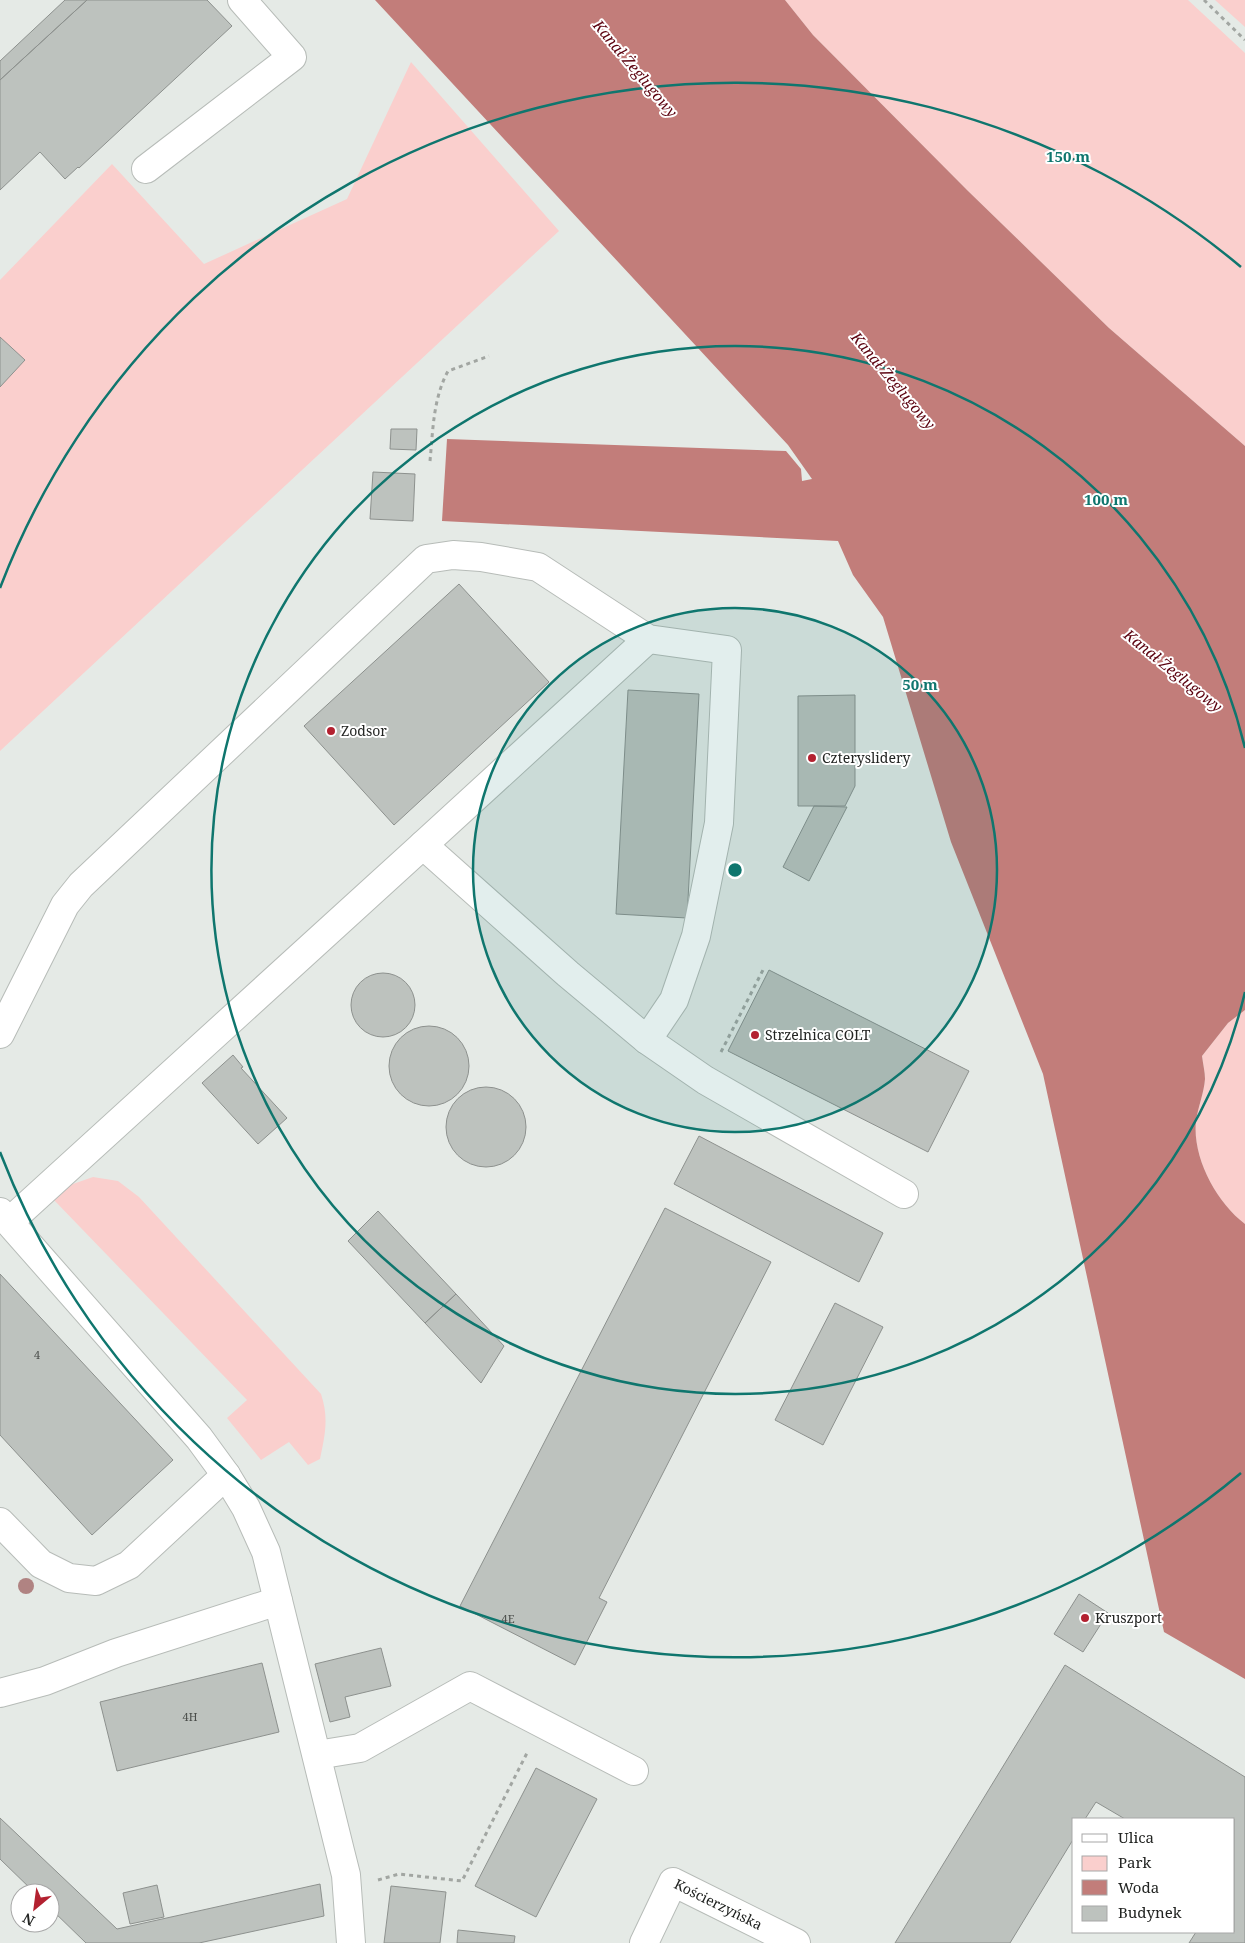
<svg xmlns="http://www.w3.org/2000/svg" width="1245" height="1943" font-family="'Noto Serif',serif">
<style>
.green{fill:#facfcd}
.water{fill:#c27d7a}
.building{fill:#bdc2be;stroke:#8d918e}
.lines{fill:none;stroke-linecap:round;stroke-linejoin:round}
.minor-casing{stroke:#b7bcb8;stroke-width:30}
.path{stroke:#a2a6a2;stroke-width:3;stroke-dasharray:4 4;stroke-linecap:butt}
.minor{stroke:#fff;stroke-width:28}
.tree{fill:#b08382}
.ring{fill:none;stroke:#0f766e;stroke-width:2.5}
.poi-dot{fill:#b32130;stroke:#fff;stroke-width:2}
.labels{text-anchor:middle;stroke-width:4;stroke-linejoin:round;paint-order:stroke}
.number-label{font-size:11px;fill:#494c49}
.poi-label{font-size:14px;fill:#222422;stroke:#fff;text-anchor:start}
.street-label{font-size:14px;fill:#222422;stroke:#fff}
.water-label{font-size:15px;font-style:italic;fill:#5b020f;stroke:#fff}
.centre{fill:#0f766e;stroke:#fff;stroke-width:2.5}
.ring-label{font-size:15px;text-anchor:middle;font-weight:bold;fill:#0f766e;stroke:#fff;stroke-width:4;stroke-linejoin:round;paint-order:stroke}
</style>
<rect width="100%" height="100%" fill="#e5eae6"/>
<path class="green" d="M785 0H1188L1245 53V446L1109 328 967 190 813 35Z
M1215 0H1245V27Z
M411 62 559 231 0 751V280L112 164 204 264 347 199Z
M1245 1010V1224C1216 1202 1192 1157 1196 1121 1198 1107 1204 1093 1205 1079 1205 1072 1203 1064 1202 1056L1228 1023Z
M93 1177 118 1181 139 1197 321 1394C329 1418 325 1435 320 1459L308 1465 289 1442 261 1460 227 1418 247 1400 53 1199 70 1185Z"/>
<path class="water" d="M375 0H785L813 35 967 190 1109 328 1245 446V1010L1228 1023 1202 1056C1203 1064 1205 1072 1205 1079 1204 1093 1198 1107 1196 1121 1192 1157 1216 1202 1245 1224V1679L1164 1632 1043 1074 951 842 883 617 853 575 838 541 442 521 447 439 786 451 801 469 802 481 812 479 788 445Z"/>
<path class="building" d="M65 0H87L0 80V61Z
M87 0H207L232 26 79 168 78 167 65 179 40 152 0 190V80Z
M0 337 25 360 0 387Z
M391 429H417L416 450 390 449Z
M373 472 415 474 413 521 370 519Z
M459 584 549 682 394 825 304 726Z
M628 690 699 694 687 918 616 914Z
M855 695V786L845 806H798V696Z
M814 806 847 807 809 881 783 867Z
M769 970 969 1071 928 1152 728 1051Z
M351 1005a32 32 0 1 1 64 0a32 32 0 1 1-64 0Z
M389 1066a40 40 0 1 1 80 0a40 40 0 1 1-80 0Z
M233 1055 243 1067 241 1068 287 1118 258 1144 202 1083Z
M446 1127a40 40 0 1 1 80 0a40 40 0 1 1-80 0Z
M699 1136 883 1233 859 1282 674 1184Z
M665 1208 771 1262 599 1598 607 1602 575 1665 460 1606Z
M378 1211 456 1294 425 1323 348 1241Z
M0 1274 173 1460 92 1535 0 1435Z
M456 1294 504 1346 481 1383 425 1323Z
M835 1303 883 1327 823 1445 775 1420Z
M1079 1594 1108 1613 1083 1652 1054 1634Z
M381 1648 391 1686 345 1697 350 1717 330 1722 315 1664Z
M262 1663 279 1732 117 1771 100 1702Z
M1065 1665 1245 1777V1943H1189L1196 1932H1234V1819H1125L1096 1802 1085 1819H1074V1838L1010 1943H895Z
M536 1768 597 1799 536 1917 475 1886Z
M0 1818 117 1929 320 1884 324 1916 199 1943H86L50 1908V1893H35L0 1859Z
M157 1885 164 1917 130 1924 123 1893Z
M391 1886 446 1892 440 1943H384Z
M458 1930 515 1936 514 1943H457Z"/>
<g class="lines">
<g class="minor-casing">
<g id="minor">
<path d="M146 169 292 57 242 0"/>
<path d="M423 845 648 639"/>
<path d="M0 1034 65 905 81 885 426 559 453 555 481 557 538 567 648 639 727 650 719 823 696 936 674 1000 647 1040"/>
<path d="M0 1212 199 1438 226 1475 246 1508 266 1552 340 1851 346 1875 351 1943"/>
<path d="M9 1222 423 845 568 974 647 1040 705 1080 904 1194"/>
<path d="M0 1522 41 1564 69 1578 96 1581 129 1565 226 1475"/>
<path d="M0 1693 45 1681 116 1653 278 1601"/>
<path d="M317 1755 360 1748 470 1686 634 1771"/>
<path id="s1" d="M644 1943 673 1882 796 1943"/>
</g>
</g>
<path class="path" d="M1204 0 1245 40
M430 461C433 430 433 399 448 371L489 356
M721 1052 764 968
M378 1880 399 1874 462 1881 527 1753"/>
<use href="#minor" class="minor"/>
</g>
<circle class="tree" cx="26" cy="1586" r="8"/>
<circle cx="735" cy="870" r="262" fill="#0f766e" fill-opacity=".12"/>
<g class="ring">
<circle cx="735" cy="870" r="262"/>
<path d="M1245 992A524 524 0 1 1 1245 748"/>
<path d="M1241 1473A787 787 0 0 1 0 1152M0 588A787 787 0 0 1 1241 267"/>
</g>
<g class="poi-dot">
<circle cx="331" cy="731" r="5"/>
<circle cx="812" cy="758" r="5"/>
<circle cx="755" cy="1035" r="5"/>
<circle cx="1085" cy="1618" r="5"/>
</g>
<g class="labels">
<g class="number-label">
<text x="37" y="1359">4</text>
<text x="508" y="1623">4E</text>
<text x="190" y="1721">4H</text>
</g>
<g class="poi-label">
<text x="341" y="736">Zodsor</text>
<text x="822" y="763">Czteryslidery</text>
<text x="765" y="1040">Strzelnica COLT</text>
<text x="1095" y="1623">Kruszport</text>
</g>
<g class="street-label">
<text dy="5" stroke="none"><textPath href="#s1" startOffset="118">Kościerzyńska</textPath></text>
</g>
<g class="water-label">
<text transform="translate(635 69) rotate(50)" y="5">Kanał Żeglugowy</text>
<text transform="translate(893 381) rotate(50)" y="5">Kanał Żeglugowy</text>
<text transform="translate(1173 671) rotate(39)" y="5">Kanał Żeglugowy</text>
</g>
</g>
<circle cx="735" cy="870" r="8" class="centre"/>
<g class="ring-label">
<text x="1068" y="162">150 m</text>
<text x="1106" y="505">100 m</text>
<text x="920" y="690">50 m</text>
</g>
<rect x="1072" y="1818" width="162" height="115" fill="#ffffff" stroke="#a7a7a7"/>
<rect x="1082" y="1834" width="25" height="8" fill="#ffffff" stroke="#a7a7a7"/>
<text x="1118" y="1843" font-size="15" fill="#222422">Ulica</text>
<rect x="1082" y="1856" width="25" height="15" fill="#facfcd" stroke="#a7a7a7"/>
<text x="1118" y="1868" font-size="15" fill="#222422">Park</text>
<rect x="1082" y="1880" width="25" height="15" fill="#c27d7a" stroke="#a7a7a7"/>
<text x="1118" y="1893" font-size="15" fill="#222422">Woda</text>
<rect x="1082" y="1906" width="25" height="15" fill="#bdc2be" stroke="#a7a7a7"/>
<text x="1118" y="1918" font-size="15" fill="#222422">Budynek</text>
<g transform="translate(35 1908) rotate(209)"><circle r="24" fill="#ffffff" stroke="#a7a7a7"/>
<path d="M0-4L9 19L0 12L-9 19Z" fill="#b32130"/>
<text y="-8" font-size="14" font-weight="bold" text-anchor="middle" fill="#222422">N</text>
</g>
</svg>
